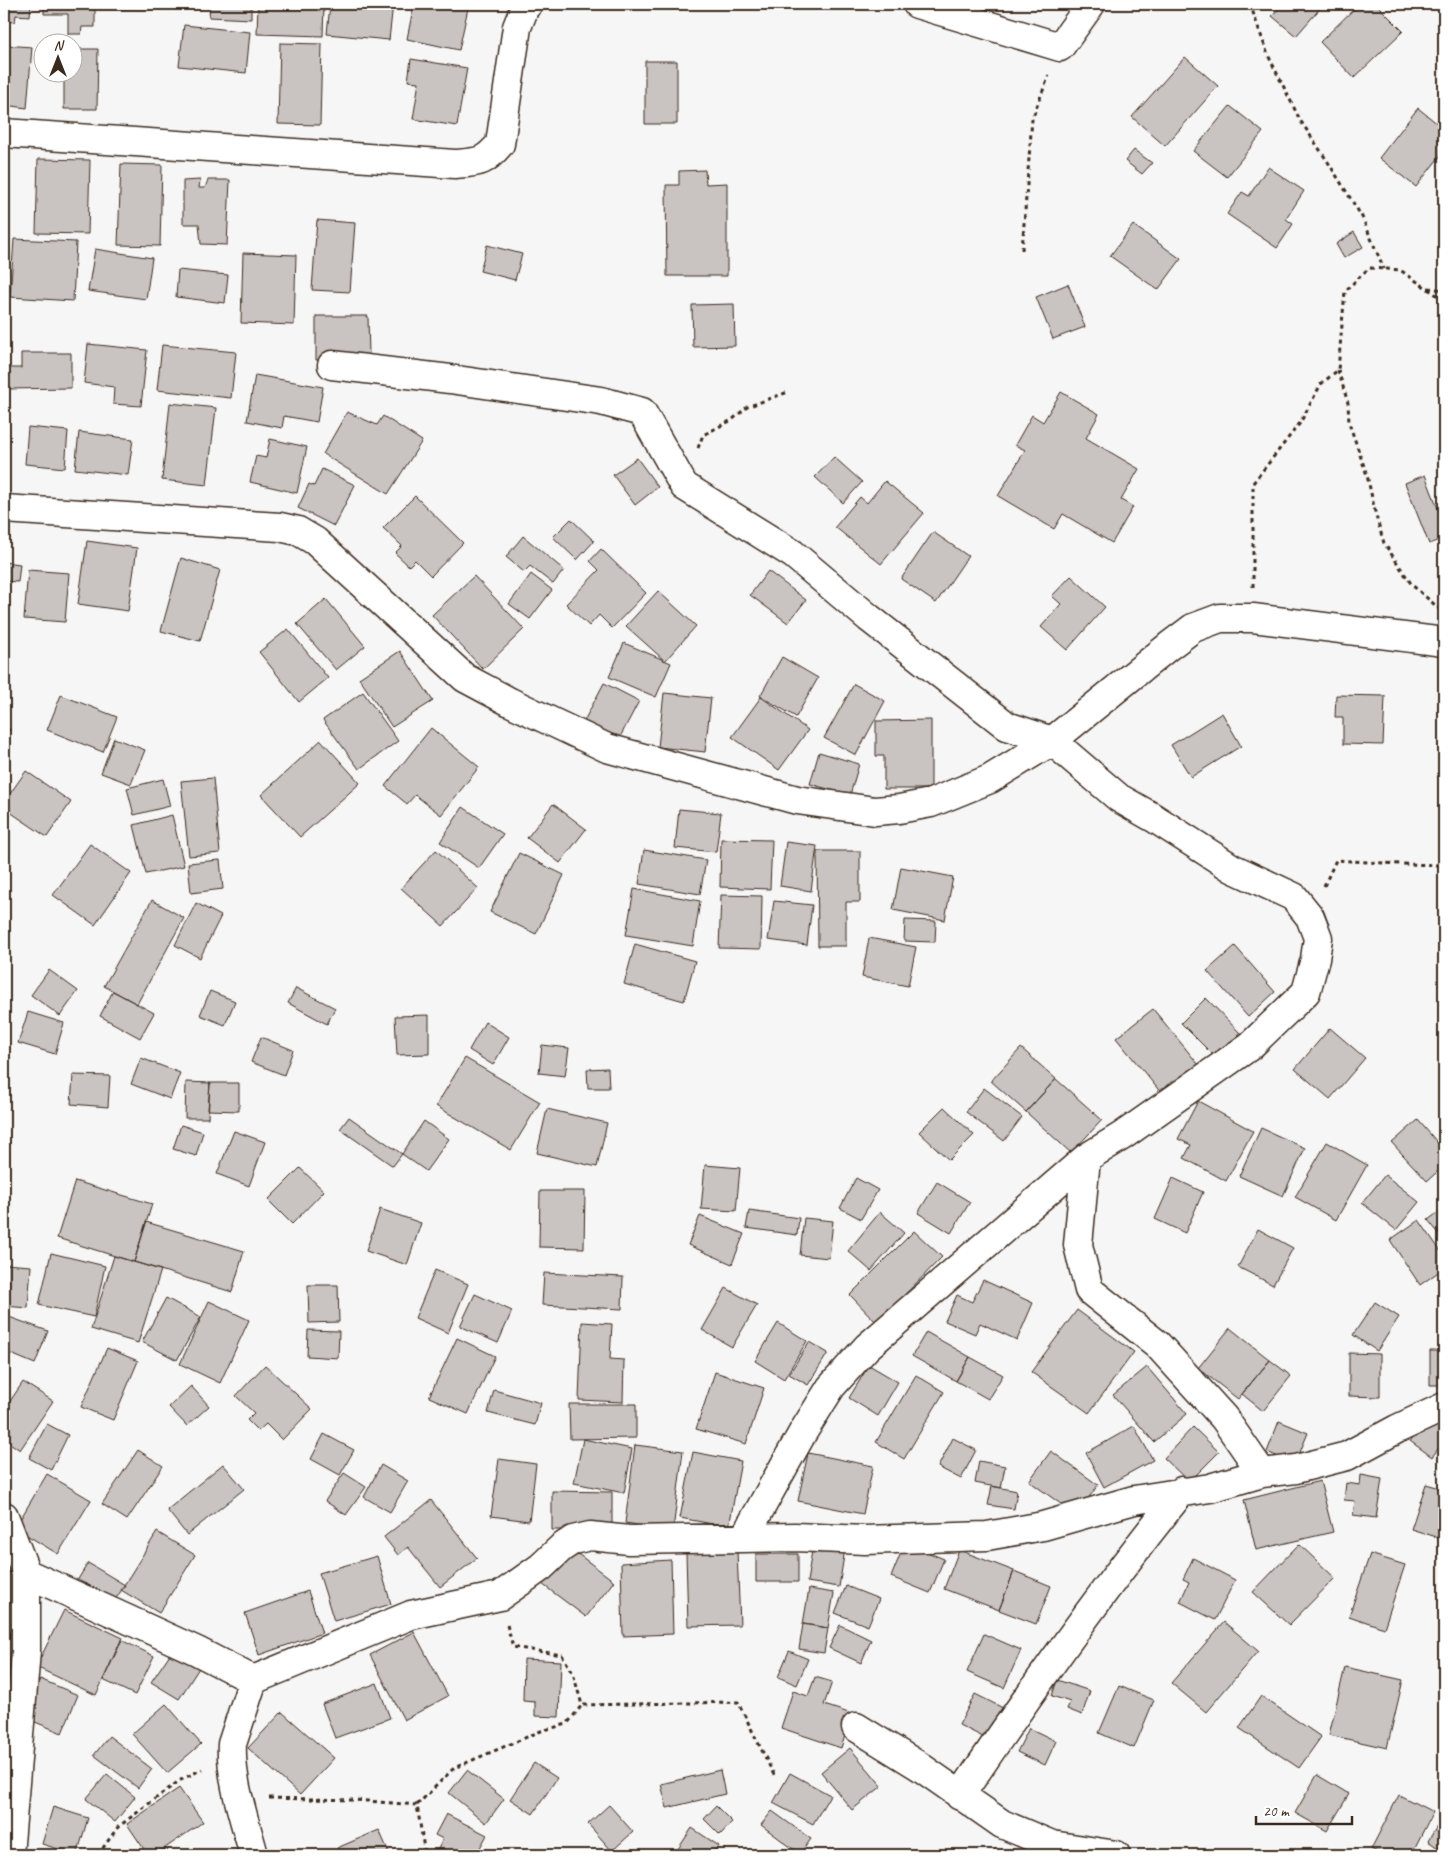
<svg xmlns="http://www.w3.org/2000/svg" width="1448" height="1859" font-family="Caveat,sans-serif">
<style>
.building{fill:#c9c3c1;stroke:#3b2a1e}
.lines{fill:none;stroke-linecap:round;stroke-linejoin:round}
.street-casing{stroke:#3b2a1e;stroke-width:31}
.path{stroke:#3b2a1e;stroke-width:3;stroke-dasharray:4 4;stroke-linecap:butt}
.street{stroke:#fff;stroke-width:28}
</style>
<rect width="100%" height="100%" fill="#f7f6f6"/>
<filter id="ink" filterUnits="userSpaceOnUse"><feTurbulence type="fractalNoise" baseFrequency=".02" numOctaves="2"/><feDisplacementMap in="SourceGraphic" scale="10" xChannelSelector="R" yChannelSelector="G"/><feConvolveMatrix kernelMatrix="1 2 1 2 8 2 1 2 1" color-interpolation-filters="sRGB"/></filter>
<g filter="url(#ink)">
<path class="building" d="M4 4H31L30 16 16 15 15 22 4 21Z
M44 4H95V27H82L81 34H68V14H44Z
M112 4H156V8L113 9Z
M210 4H251V19L209 17Z
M258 4H324L323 36 257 34Z
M330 4H393L389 40 327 34Z
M414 4H448L468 8 459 50 407 39Z
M1283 4H1324L1296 36 1272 16Z
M1359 4H1376L1403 31 1354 78 1320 42Z
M184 25 250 32 246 73 179 66Z
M280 43 322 44 320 125 278 124Z
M4 45 32 47 27 108 4 105Z
M72 49H98L97 109H64V72H72Z
M1185 57 1218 86 1165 146 1132 117Z
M411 59 467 68 457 126 413 119 419 82 408 81Z
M645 61H677V124H645Z
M1230 106 1263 132 1227 177 1193 151Z
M1418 108 1444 129V151L1416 187 1379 158Z
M1134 150 1152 163 1142 174 1125 161Z
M38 159 90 160 88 234 36 233Z
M121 164 162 165 160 246 118 245Z
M1268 167 1304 191 1286 219 1293 224 1277 248 1227 214 1242 192 1249 196Z
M705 170 706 184 727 183V276H667L666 185H679V171Z
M200 180 199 188H205L208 180H230L227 245 201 244 199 224H183V181Z
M317 220 355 223 350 292 312 290Z
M1133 225 1181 259 1158 290 1110 256Z
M1354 232 1363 247 1344 258 1336 244Z
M14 239 76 242 73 301 10 297Z
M4 244 9 245 6 305H4Z
M487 245 522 254 515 280 480 271Z
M95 249 152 258 146 299 88 291Z
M243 253 296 255 294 325 241 323Z
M178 270 228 275 225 303 176 297Z
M1068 284 1085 327 1053 339 1036 297Z
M734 304 735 346 693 347 692 305Z
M316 316H368L369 355H333V360H316Z
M88 344 147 350 141 406 113 404 114 387 84 383Z
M162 345 236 352 231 398 157 390Z
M21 353H71V388L7 389V368H21Z
M255 375 323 387 317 422 284 416 282 428 247 421Z
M1061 392 1099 414 1086 438 1139 469 1121 500 1133 507 1112 543 1063 514 1054 529 998 496 1025 450 1015 445 1032 415 1043 422Z
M170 403 216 408 207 485 162 480Z
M347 412 377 425 383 416 422 441 388 494 323 454Z
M28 427 68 431 65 468 25 464Z
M79 432 133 439 128 475 75 469Z
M270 439 307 447 297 493 250 482 256 456 266 458Z
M834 457 862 482 843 503 815 477Z
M637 458 658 487 635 505 613 475Z
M322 469 355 485 334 526 298 508 309 484 314 486Z
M1425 475 1444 524V538L1429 544 1405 483Z
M885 481 924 513 881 564 835 527 860 497 867 503Z
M415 496 463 543 431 576 415 560 409 566 395 553 402 546 383 528Z
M571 519 594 541 577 560 553 537Z
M933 532 968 556 936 603 901 579Z
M523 536 564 570 553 584 530 566 524 572 506 557Z
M87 541 137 548 128 611 78 604Z
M601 549 646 593 612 628 599 615 589 626 566 604 599 570 590 561Z
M181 558 220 570 200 641 161 631Z
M4 562 20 564 18 582 4 581Z
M28 570 69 573 65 622 24 619Z
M768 571 806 600 788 623 750 595Z
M531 574 552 590 530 619 509 604Z
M474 576 524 629 483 669 432 615Z
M1071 576 1105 607 1067 650 1041 627 1061 604 1052 596Z
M658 591 696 626 665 661 626 626Z
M326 599 365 646 336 670 297 624Z
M288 629 328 678 299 702 259 652Z
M624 643 671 663 656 697 609 677Z
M400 651 433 701 392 727 359 678Z
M782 657 818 678 796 717 760 696Z
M604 683 639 701 619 739 584 721Z
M854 684 885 701 856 755 824 738Z
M363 692 398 741 359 769 323 720Z
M664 693 711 698 705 752 658 747Z
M61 695 117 717 103 752 47 730Z
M1336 695 1385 696 1383 745 1343 744V717H1335Z
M761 697 808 730 779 770 732 737Z
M1222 713 1241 746 1191 777 1171 745Z
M931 720V789H884V756H876V721Z
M4 727 10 729 4 744Z
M431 728 479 767 441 815 415 795 407 804 385 786Z
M114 738 145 750 131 784 101 773Z
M321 740 360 783 300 837 261 795Z
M819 752 859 764 850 795 810 784Z
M26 771 71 802 47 837 4 808V802Z
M213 778 220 853 189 856 181 781Z
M163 779 170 806 134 815 127 788Z
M553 804 586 829 560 863 527 838Z
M463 807 503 834 479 868 440 842Z
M679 809 721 813 716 852 675 848Z
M172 815 184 866 146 874 134 825Z
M721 839 772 840 770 889 720 887Z
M786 842 817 846 811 891 780 886Z
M90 844 131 873 95 925 53 895Z
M436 850 478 888 443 926 401 888Z
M644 850 706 860 700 894 639 884Z
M817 851H860V902H846V946H818Z
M519 853 564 875 536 934 490 912Z
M220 860 223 889 191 893 188 863Z
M901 867 953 877 945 920 893 910Z
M634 889 700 901 693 946 626 935Z
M721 895 762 896 761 949 719 948Z
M152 900 184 918 137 1004 104 986Z
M774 901 812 905 807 945 768 940Z
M196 903 221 916 200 958 175 945Z
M905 920 936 921 935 942 904 941Z
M869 938 916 947 908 986 862 977Z
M635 944 695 961 684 1001 624 984Z
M1235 946 1275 992 1248 1017 1207 971Z
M49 970 78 991 60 1016 31 995Z
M296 988 335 1008 327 1024 288 1003Z
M113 991 154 1013 140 1038 100 1016Z
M210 991 235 1001 225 1025 200 1015Z
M1206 998 1240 1033 1216 1058 1181 1023Z
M1153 1009 1199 1065 1162 1094 1116 1038Z
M28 1012 64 1023 55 1054 18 1043Z
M429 1015V1054L397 1055 395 1016Z
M485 1022 509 1037 493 1065 469 1050Z
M1330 1028 1365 1058 1330 1099 1295 1069Z
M261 1037 293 1050 284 1075 251 1062Z
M542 1045 569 1048 565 1076 539 1073Z
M1021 1048 1056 1079 1026 1112 991 1081Z
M141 1058 180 1073 170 1099 131 1084Z
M465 1058 540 1102 511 1150 436 1106Z
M608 1068 609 1088H588L587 1069Z
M73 1075 110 1076 108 1107 71 1104Z
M1056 1079 1102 1120 1071 1153 1026 1112Z
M186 1082 210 1083 208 1118H185Z
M210 1083H239V1111L208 1110Z
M984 1088 1022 1117 1004 1141 966 1112Z
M1198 1101 1253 1131 1226 1181 1184 1158 1191 1145 1178 1139Z
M944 1107 974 1135 949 1160 919 1132Z
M547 1109 607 1123 597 1167 537 1153Z
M349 1117 402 1154 393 1166 340 1129Z
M1418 1120 1444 1150V1166L1427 1181 1392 1143Z
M424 1121 449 1139 426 1171 402 1154Z
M181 1125 203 1132 196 1156 173 1149Z
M1261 1128 1305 1148 1283 1196 1239 1176Z
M234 1131 265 1142 249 1186 217 1174Z
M1327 1142 1367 1165 1336 1220 1295 1197Z
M705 1165 740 1168 736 1211 701 1209Z
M300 1168 324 1191 292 1224 268 1200Z
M1385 1175 1419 1202 1396 1230 1362 1203Z
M856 1178 878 1190 861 1219 840 1208Z
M1173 1178 1203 1192 1185 1233 1155 1219Z
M75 1181 152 1204 134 1262 57 1238Z
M937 1182 970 1202 951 1233 918 1213Z
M540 1191H585L584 1248 539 1247Z
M1444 1208V1240L1428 1220Z
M380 1209 421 1223 407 1265 366 1251Z
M749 1211 799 1218 797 1235 746 1228Z
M880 1212 904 1233 871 1271 848 1251Z
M700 1216 744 1234 732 1264 688 1245Z
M804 1218 833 1221 829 1258 800 1255Z
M1419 1220 1444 1256V1268L1420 1285 1390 1240Z
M146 1222 244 1251 232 1292 134 1262Z
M1258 1229 1293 1248 1273 1285 1238 1267Z
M914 1231 942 1257 877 1323 850 1295Z
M51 1253 105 1266 94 1317 39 1305Z
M114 1256 161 1270 138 1343 91 1329Z
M4 1264 31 1266 28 1308 4 1306Z
M435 1270 468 1284 448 1333 415 1318Z
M544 1273 623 1277 622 1309 542 1305Z
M983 1280 1033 1303 1017 1340 980 1323 975 1334 945 1321 957 1295 972 1302Z
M308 1285H338L339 1322 309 1323Z
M726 1288 757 1305 732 1347 702 1330Z
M475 1294 512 1311 498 1343 460 1326Z
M166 1298 201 1317 177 1360 142 1342Z
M209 1301 249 1320 220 1383 180 1364Z
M1375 1302 1399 1317 1377 1351 1353 1335Z
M1077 1310 1134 1352 1089 1413 1031 1372Z
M9 1317 48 1331 35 1364 4 1351V1331Z
M582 1322 612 1324 610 1359 624 1360 623 1402 579 1400Z
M778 1323 807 1341 784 1379 755 1361Z
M1230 1328 1270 1360 1238 1399 1198 1368Z
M308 1330 339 1331 338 1358 307 1356Z
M926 1332 970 1357 956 1381 912 1356Z
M457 1338 495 1356 468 1414 429 1397Z
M809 1342 828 1353 808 1385 789 1374Z
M107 1348 138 1361 113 1420 81 1407Z
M1430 1351H1444V1385H1430Z
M1349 1353 1380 1354V1397L1349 1396Z
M970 1357 1003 1375 988 1399 956 1381Z
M1270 1360 1291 1376 1263 1411 1242 1394Z
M265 1365 312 1409 282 1440 266 1424 258 1431 247 1420 254 1413 236 1396Z
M869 1365 898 1382 878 1416 849 1398Z
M1147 1367 1187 1414 1154 1442 1113 1395Z
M715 1372 764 1388 746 1444 696 1429Z
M916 1375 944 1392 904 1459 876 1442Z
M23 1382 53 1401 20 1450 4 1439V1410Z
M191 1386 209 1406 187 1426 169 1407Z
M494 1390 541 1403 535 1425 488 1413Z
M569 1404H636V1438L570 1439Z
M1429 1416 1444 1427V1441L1432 1457 1410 1441Z
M1279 1421 1308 1433 1295 1464 1267 1452Z
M47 1424 68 1435 51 1470 29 1458Z
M1134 1426 1153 1460 1104 1487 1086 1453Z
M1193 1427 1219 1452 1189 1482 1164 1458Z
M324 1434 354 1450 340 1475 311 1459Z
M953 1438 976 1450 961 1479 938 1467Z
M583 1439 632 1449 624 1493 574 1483Z
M635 1445 683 1451 673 1530 625 1523Z
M138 1450 163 1466 127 1520 102 1504Z
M1051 1451 1098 1485 1076 1515 1029 1481Z
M693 1452 741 1461 729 1527 680 1518Z
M808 1453 873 1466 863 1514 798 1501Z
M499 1459 536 1464 529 1521 491 1516Z
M979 1461 1005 1466 1001 1488 975 1483Z
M223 1464 244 1489 187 1535 167 1510Z
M381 1465 408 1481 390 1512 364 1497Z
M344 1473 366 1487 346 1515 325 1501Z
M47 1474 91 1500 58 1554 15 1528Z
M1361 1475 1382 1479 1376 1518 1353 1515 1355 1501 1344 1500 1346 1483 1360 1485Z
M1320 1481 1333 1532 1256 1550 1244 1500Z
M1426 1484 1444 1489V1535L1443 1539 1411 1529Z
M992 1486 1017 1491 1014 1509 988 1505Z
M552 1491 612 1492V1530H552Z
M431 1500 477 1558 440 1587 408 1547 398 1555 384 1537Z
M157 1532 195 1555 159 1613 121 1590Z
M905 1543 944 1559 930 1593 891 1577Z
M813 1544 845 1549 839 1587 807 1582Z
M1299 1544 1335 1578 1289 1625 1253 1592Z
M570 1548 614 1581 586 1617 542 1584Z
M959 1550 1014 1571 999 1610 944 1589Z
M737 1551 740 1625 688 1626 686 1553Z
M756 1554H798V1582H756Z
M1370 1554 1405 1565 1384 1628 1349 1616Z
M377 1556 391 1604 334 1621 319 1573Z
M1193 1558 1235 1580 1215 1620 1180 1602 1189 1582 1183 1579Z
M671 1560 673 1634 623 1636 621 1563Z
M88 1563 125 1585 113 1603 77 1581Z
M1014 1571 1051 1586 1036 1624 999 1610Z
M846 1586 879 1599 868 1626 835 1613Z
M809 1589 834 1593 828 1628 803 1624Z
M308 1591 322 1633 259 1655 245 1613Z
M64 1610 123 1638 96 1695 36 1667Z
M1224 1622 1258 1651 1206 1712 1171 1683Z
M803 1624 828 1628 824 1653 799 1649Z
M840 1625 871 1640 861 1663 829 1648Z
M414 1632 448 1696 404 1720 370 1655Z
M984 1634 1021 1650 1004 1688 967 1672Z
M121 1640 154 1656 135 1695 103 1680Z
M172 1651 199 1668 179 1699 151 1682Z
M789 1651 808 1659 797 1685 778 1677Z
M524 1659 561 1661 559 1717 535 1716V1702L523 1701Z
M1345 1667 1403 1680 1387 1748 1329 1735Z
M815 1677 832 1682 824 1705 852 1714 841 1748 781 1728 793 1691 808 1696Z
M40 1679 78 1695 62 1733 23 1717Z
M1057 1680 1090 1691 1082 1715 1067 1709 1070 1702 1052 1696Z
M377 1683 390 1718 335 1738 322 1704Z
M1119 1686 1154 1700 1134 1748 1099 1733Z
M975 1694 1003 1708 987 1739 959 1725Z
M1261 1696 1321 1737 1299 1768 1239 1728Z
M166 1704 201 1744 167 1773 132 1734Z
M282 1712 334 1758 300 1795 248 1748Z
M1029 1728 1056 1741 1045 1765 1017 1752Z
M109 1736 152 1769 138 1788 94 1755Z
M850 1748 882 1786 852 1810 821 1772Z
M534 1763 557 1778 533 1814 510 1799Z
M467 1770 504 1799 486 1823 449 1793Z
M720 1770 725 1794 667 1808 661 1784Z
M790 1773 830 1795 813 1824 773 1803Z
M107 1774 135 1797 115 1822 86 1799Z
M1317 1775 1349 1794 1327 1831 1295 1813Z
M179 1788 203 1822 155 1855H148L127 1824Z
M1399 1795 1433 1812 1411 1855H1383L1371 1849Z
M609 1805 633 1832 612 1851 588 1824Z
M716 1806 732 1822 720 1835 704 1819Z
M53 1807 88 1818 77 1855 42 1844Z
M772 1811 811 1839 800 1854 761 1825Z
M446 1814 487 1835 476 1855H435L443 1839 435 1835Z
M1444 1815V1852L1428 1841Z
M692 1828 719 1846 713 1855H674Z
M379 1830 390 1855H341L337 1848Z
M630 1848 637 1855H623Z"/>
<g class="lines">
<g class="street-casing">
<path id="street" d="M917 4 1060 47 1091 4
M4 133 455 164C479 162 484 163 500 144L517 27 525 7 528 4
M332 365 450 379 601 401 642 412 684 486 793 554 869 618 1007 726 1052 741 1119 798 1154 818 1232 868 1294 897 1310 917 1318 938 1315 959 1306 992 1250 1046 1122 1136 1086 1158 867 1347 831 1387 803 1432 744 1538
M4 509 280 527 298 531 315 541 465 678 510 702 607 748 797 800 875 811 899 809 931 803 990 779 1052 741 1169 646 1193 628 1220 618H1253L1444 642
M1086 1158 1078 1245 1089 1290 1157 1344 1224 1418 1262 1473
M4 1516 26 1573V1651L9 1855
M26 1573 197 1651 253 1680
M856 1727 919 1766 1002 1824 1052 1845 1116 1855
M960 1796C1030 1692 1103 1589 1182 1491
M254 1855C245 1821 230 1780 232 1744L253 1680 411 1615 500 1596 541 1567 561 1548 573 1540 590 1536 629 1540 795 1537 865 1540 987 1536 1043 1526 1134 1500 1210 1488 1262 1473 1296 1469 1347 1456 1397 1429 1444 1407"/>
</g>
<path class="path" d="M1250 4 1268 55 1300 120 1328 162 1362 217 1384 269
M1022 250 1032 119 1049 75
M1428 288 1444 290
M1338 370 1348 403 1349 423 1367 475 1376 516 1384 543 1412 585 1442 611
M698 448 703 435 732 420 747 407 788 392
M1253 587V483L1300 423 1321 384 1338 370 1345 291 1369 268 1400 270 1444 300
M1324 886 1336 860 1401 864 1444 865
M507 1625 513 1647 562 1655 573 1673 582 1705 738 1702 775 1777
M269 1798 354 1800 417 1805 425 1855
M417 1805 454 1768 541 1731 567 1724 582 1705
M98 1855 118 1827 179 1781 202 1769"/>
<use href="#street" class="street"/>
</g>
</g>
<rect width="1448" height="1859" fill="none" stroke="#fff" stroke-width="20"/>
<rect x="10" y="10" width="1428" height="1839" fill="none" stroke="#3b2a1e" stroke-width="2" filter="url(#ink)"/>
<g transform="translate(58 58)"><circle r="24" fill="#ffffff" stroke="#b1aaa5"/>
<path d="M0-4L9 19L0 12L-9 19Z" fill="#3b2a1e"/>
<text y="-8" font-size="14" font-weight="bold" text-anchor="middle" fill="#3b2a1e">N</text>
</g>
<path d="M1256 1816v8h96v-8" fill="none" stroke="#3b2a1e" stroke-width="2.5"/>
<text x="1263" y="1816" font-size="15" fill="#3b2a1e" stroke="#ffffff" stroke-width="4" paint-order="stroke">20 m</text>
</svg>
